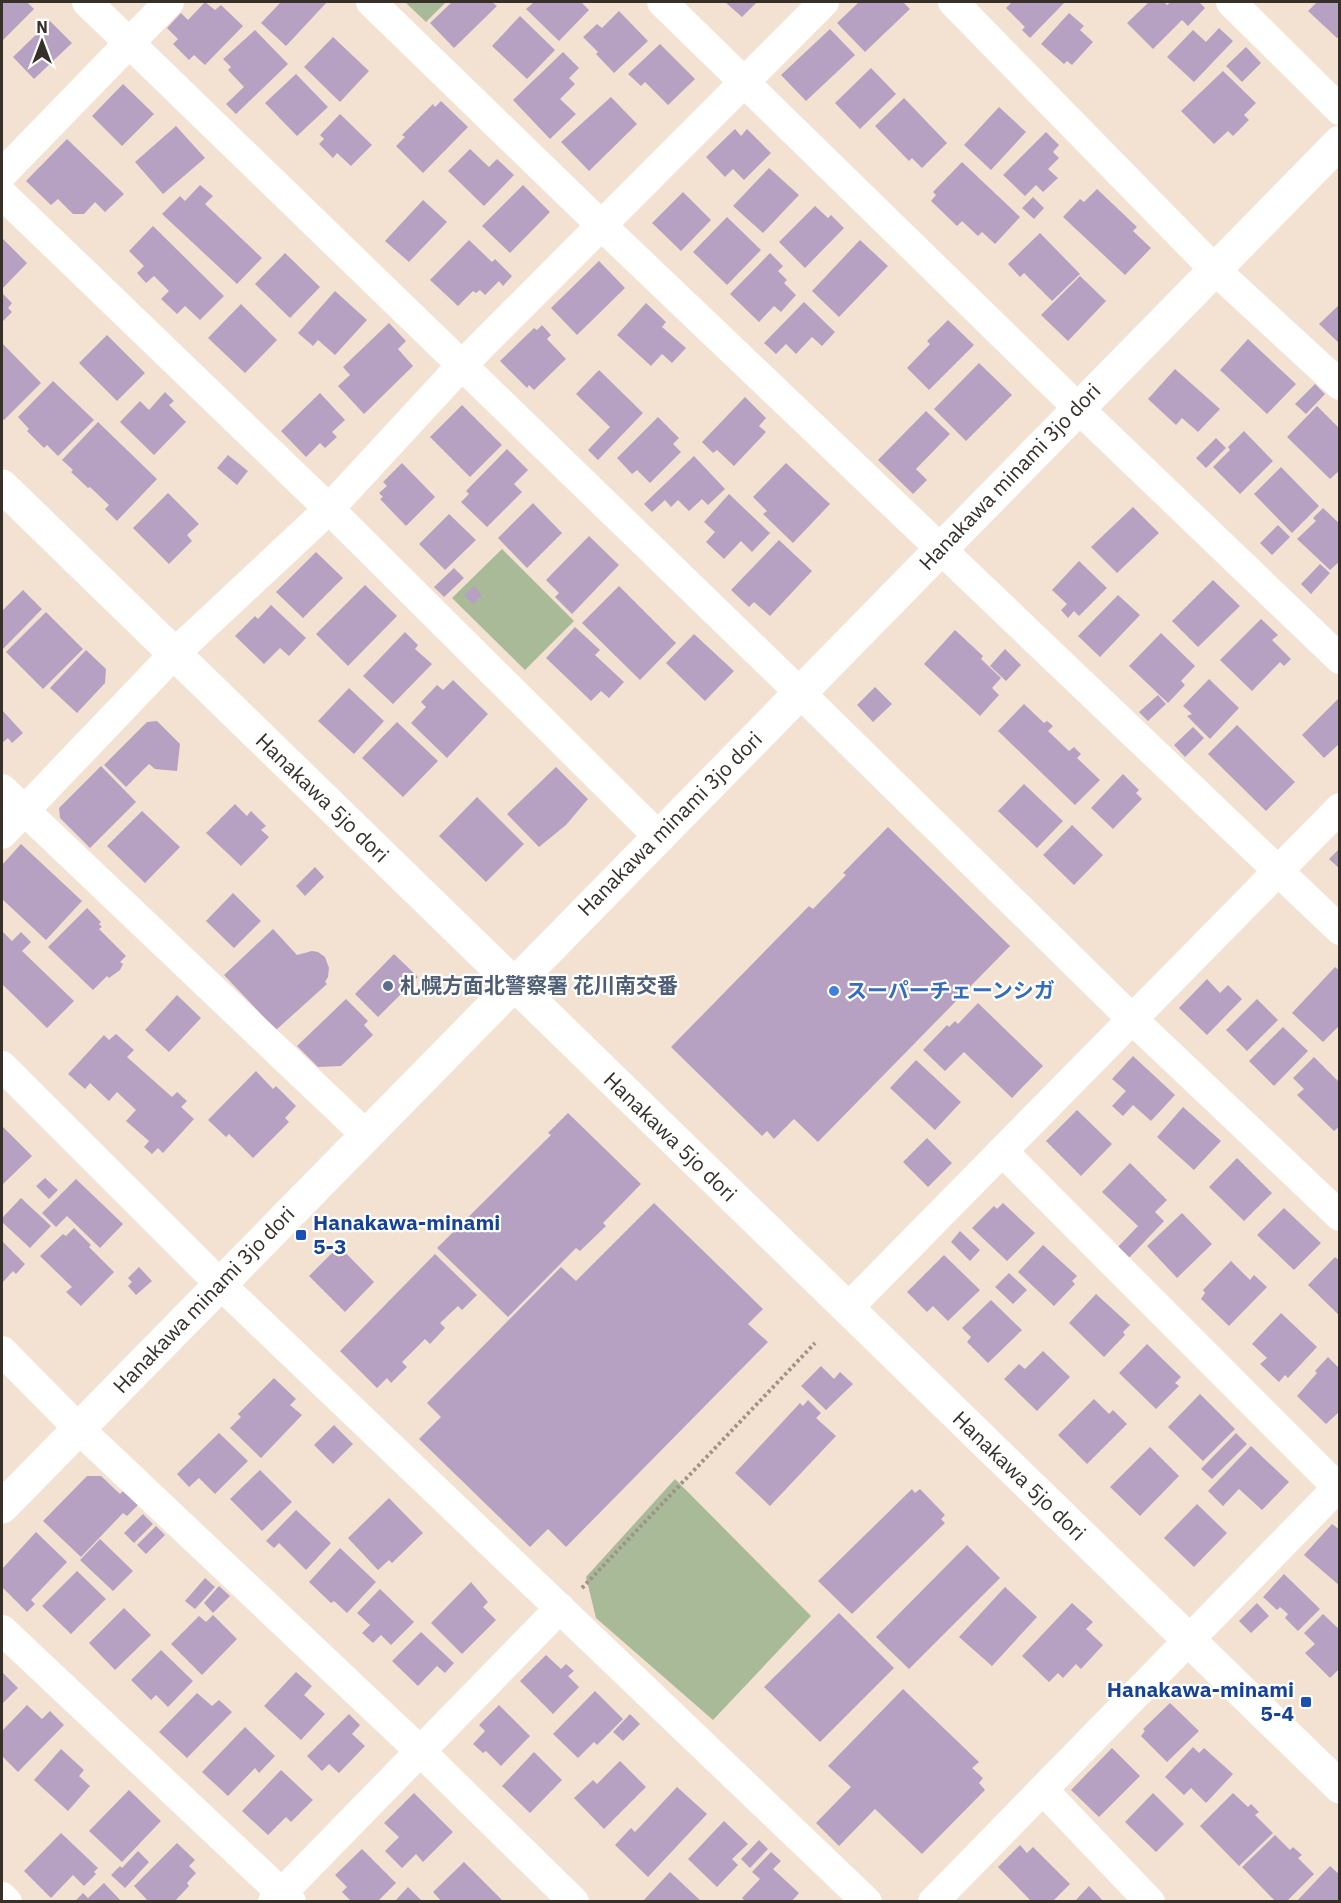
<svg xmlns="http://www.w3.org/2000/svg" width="1341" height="1903" font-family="'IBM Plex Sans','Noto Sans JP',sans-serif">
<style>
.green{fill:#a9ba98}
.building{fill:#b6a1c2}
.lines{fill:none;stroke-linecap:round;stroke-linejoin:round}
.path{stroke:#9f9387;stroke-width:4;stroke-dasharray:3 3;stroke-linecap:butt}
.street{stroke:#fff;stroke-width:30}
.secondary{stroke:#fff;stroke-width:33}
.service-dot{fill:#5c6f8a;stroke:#fff;stroke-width:2}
.shop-dot{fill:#3f7fe0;stroke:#fff;stroke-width:2}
.transit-dot{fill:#1a4fb4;stroke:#fff;stroke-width:2}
.labels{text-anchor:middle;stroke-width:4.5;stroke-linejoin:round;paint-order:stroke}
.street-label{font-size:21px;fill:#363029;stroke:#fff}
.service-label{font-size:21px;font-weight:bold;fill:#4e5e75;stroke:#fff;text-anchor:start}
.shop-label{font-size:21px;font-weight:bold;fill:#366cbe;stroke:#fff;text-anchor:start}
.transit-label{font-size:21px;font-weight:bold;fill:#164399;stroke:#fff;text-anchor:start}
</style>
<rect width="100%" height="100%" fill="#f3e2d2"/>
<path class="green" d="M405 2H446L426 22Z
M502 549 574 621 525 670 452 598Z
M675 1479 811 1616 713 1720 596 1618 586 1577Z"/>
<path class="building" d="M2 2H27L34 9 2 41Z
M205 2 215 10 221 5 243 26 205 65 194 55 189 60 173 44 178 39 167 28 181 13 188 20Z
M281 2H327L286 46 261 23Z
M452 2H492L497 6 454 48 430 23Z
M534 2H581L589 10 559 41 526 9Z
M725 2H757L742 17Z
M859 2H903L910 9 865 52 837 23Z
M1012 2H1063L1064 3 1030 38 1022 30 1025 27 1006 8Z
M1149 2H1164L1167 5 1171 2H1199L1205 8 1188 26 1182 20 1153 49 1127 23Z
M1317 2H1340V36L1337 38 1308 11Z
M619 11 648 41 614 73 596 54 598 52 583 37 597 24 602 28Z
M1069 13 1084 26 1080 30 1093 42 1072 65 1067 61 1064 64 1041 44Z
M520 16 555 50 527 79 492 46Z
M50 21 72 43 34 79 13 57Z
M1219 28 1233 41 1194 82 1167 57 1193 30 1206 42Z
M830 29 855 55 806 101 781 75Z
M255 30 288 64 236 114 226 104 244 87 228 70 231 67 223 59Z
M333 37 369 71 340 102 304 67Z
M660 44 695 79 668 105 645 82 641 86 628 74Z
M1246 47 1261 63 1242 82 1226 66Z
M563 52 579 68 569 78 575 84 560 99 576 114 550 139 513 100Z
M871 68 896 94 860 129 835 103Z
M1223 71 1256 103 1244 115 1249 120 1233 136 1228 131 1214 144 1181 111Z
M296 74 328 107 297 136 265 103Z
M123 84 154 114 122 146 92 116Z
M611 97 637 124 589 171 561 142Z
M904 98 947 143 922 168 912 158 909 161 875 126Z
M441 101 468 127 423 173 396 146 405 137 402 135 433 104 435 107Z
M999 107 1026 132 991 170 964 145Z
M340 114 372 145 351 166 337 153 333 158 319 144 324 139 320 135Z
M176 126 205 158 163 194 135 162Z
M735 129 741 136 747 129 771 153 744 180 733 169 725 177 706 157Z
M1046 132 1059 145 1053 152 1059 158 1048 169 1058 178 1043 192 1036 185 1025 196 1003 175Z
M67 139 124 194 105 212 95 202 84 214H73L58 199 51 205 26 181Z
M470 149 489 167 497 159 514 175 484 206 448 171Z
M962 162 1020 217 995 244 982 232 978 236 962 221 957 226 931 201 936 195 933 192Z
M769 168 799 195 763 233 733 206Z
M200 185 213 196 205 204 262 258 237 284 162 214 180 196 185 201Z
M523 185 550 212 510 253 482 226Z
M1097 189 1137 227 1133 231 1151 248 1125 275 1063 217 1080 199 1084 202Z
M683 192 711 220 681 251 652 223Z
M1033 197 1044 208 1034 219 1022 208Z
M423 200 447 222 409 262 385 241Z
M815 206 828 218 831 215 844 228 805 268 779 242Z
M727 217 761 250 727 285 693 252Z
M153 226 224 296 200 320 185 306 177 314 161 299 169 291 154 276 146 283 137 273 144 266 129 251Z
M1040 233 1080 274 1052 301 1024 273 1020 277 1008 264Z
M2 238 27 263 2 289Z
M469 240 492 262 495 259 512 276 503 286 499 281 485 295 480 290 476 293 473 291 458 306 430 280Z
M860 240 888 266 839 317 812 291Z
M285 253 320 287 290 318 255 284Z
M770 253 783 266 778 271 787 280 784 283 796 295 781 312 774 306 759 322 730 294Z
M599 261 625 288 577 335 551 308Z
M1080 276 1106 301 1068 341 1041 315Z
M335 291 367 320 335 355 318 340 313 346 298 333Z
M2 293 12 303 8 308 12 312 2 322Z
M804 302 835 332 822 346 812 337 796 354 786 344 776 354 764 343Z
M646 303 666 322 662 327 686 348 672 363 662 354 651 366 617 335Z
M241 304 277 340 245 373 208 338Z
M1340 304V344L1319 324Z
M948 320 974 345 929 390 907 368 930 344 927 341Z
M389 323 406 341 398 349 413 366 364 414 338 386 350 375 343 367Z
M542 325 551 335 547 339 566 359 534 390 529 385 527 388 500 361 534 328 537 330Z
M107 335 145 373 117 401 79 363Z
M1248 339 1296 384 1267 414 1220 370Z
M2 343 41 383 4 420 2 418Z
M979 363 1012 395 966 441 934 409Z
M1175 369 1220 409 1198 432 1182 418 1176 425 1148 399Z
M599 370 643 413 598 460 588 450 610 427 576 394Z
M53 381 94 420 58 456 47 445 44 448 27 431 29 429 18 417Z
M1315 384 1325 394 1306 414 1295 404Z
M165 392 174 401 169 405 186 422 154 455 120 422 140 401 149 410Z
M320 393 345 420 332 432 337 437 325 448 320 443 306 457 281 431Z
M745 397 766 418 759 426 766 432 734 466 717 450 713 453 702 442Z
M462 405 502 445 470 477 430 437Z
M1317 406 1340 429V470L1330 479 1287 437Z
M926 411 950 434 916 469 927 480 913 494 878 460Z
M658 417 679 438 673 444 681 452 650 483 637 470 632 474 617 458Z
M98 422 157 479 117 521 105 509 109 505 90 487 88 488 71 472 73 470 62 460Z
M1244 431 1273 461 1240 494 1213 467 1230 450 1228 447Z
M1216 438 1226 448 1206 468 1196 458Z
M507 449 528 470 514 484 522 492 487 527 461 502 469 494 466 491Z
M228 455 248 471 237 485 217 468Z
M694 456 725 489 708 505 702 499 689 511 678 500 671 507 665 500 652 512 644 504Z
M402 463 435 497 406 526 380 499 383 497 379 493 387 486 383 482Z
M786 463 830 504 793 543 763 514 767 511 753 497Z
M1281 467 1319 506 1292 533 1254 494Z
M168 493 199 524 187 535 192 541 169 564 133 528Z
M729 494 770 533 752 552 741 541 724 559 706 542 715 532 704 522Z
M533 503 562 533 527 568 498 538Z
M1133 507 1159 533 1117 573 1091 547Z
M1323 508 1340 524V561L1330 570 1297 539 1316 521 1313 518Z
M449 514 476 540 445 570 419 544Z
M1278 525 1290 537 1272 555 1260 543Z
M589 536 619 565 572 614 555 597 559 593 546 580Z
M779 540 812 571 770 616 754 602 749 607 731 590Z
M316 552 343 578 303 618 276 592Z
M1079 561 1107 588 1079 616 1074 611 1068 618 1061 610 1067 604 1052 590Z
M1320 564 1330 573 1311 594 1301 584Z
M454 568 464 578 444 597 434 587Z
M1213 580 1240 606 1198 647 1172 621Z
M365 585 397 616 348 666 316 634Z
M474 586 482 595 473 604 464 595Z
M619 586 676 643 640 680 582 623Z
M23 590 42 609 2 650V611Z
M1118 595 1140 615 1100 657 1078 636Z
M271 605 306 638 289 656 280 648 264 664 235 636 255 616 258 619Z
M46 612 83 649 43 689 6 652Z
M1261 619 1278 635 1272 640 1291 659 1284 666 1280 662 1252 691 1220 660Z
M575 627 600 650 595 655 624 682 609 698 601 691 591 701 546 658Z
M955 630 983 656 981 659 1001 678 992 688 999 695 980 716 924 664Z
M405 632 418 645 415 649 432 664 393 704 363 676Z
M1161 633 1195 666 1181 681 1185 685 1168 703 1129 666Z
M694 634 734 671 705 701 666 663Z
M1005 649 1021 665 1006 681 990 666Z
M86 650 106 669 105 683 77 713 50 688Z
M1209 679 1239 708 1210 739 1187 716 1192 714 1183 706Z
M453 680 488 714 447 758 411 723 426 707 421 702 437 685 443 690Z
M875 687 892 704 873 722 857 705Z
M349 688 384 721 354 754 318 721Z
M1158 695 1166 704 1148 721 1139 712Z
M1338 699 1340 743 1324 758 1302 735Z
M1024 704 1044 723 1047 721 1053 726 1048 731 1069 751 1074 747 1081 754 1077 758 1100 780 1075 805 998 731Z
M2 710 23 733 12 743 8 738 2 743Z
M157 721 180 744 177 771 155 769 149 764 126 787 104 765 147 722Z
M397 722 438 761 403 797 362 758Z
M1237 725 1295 782 1266 811 1208 754Z
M1193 727 1204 738 1185 757 1174 745Z
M101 766 136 802 90 848 60 818 59 808Z
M556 767 588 799 566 825 539 847 507 814Z
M1123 774 1139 790 1136 793 1142 799 1113 829 1091 808Z
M1024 784 1063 821 1037 848 998 811Z
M477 797 524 844 486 882 439 836Z
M235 804 247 816 251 811 266 826 261 830 269 837 241 866 206 833Z
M142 811 180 847 145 883 107 846Z
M1072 825 1103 855 1074 885 1043 855Z
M888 827 1010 946 818 1142 794 1119 774 1139 767 1131 762 1136 671 1047 809 906 813 909 846 875 843 873Z
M21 844 82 901 46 940 2 899V865Z
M1340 848V869L1329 859Z
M315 867 324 877 305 896 296 886Z
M233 893 261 921 234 948 206 921Z
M87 908 101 922 99 924 102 927 99 929 126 956 120 962 123 964 120 970 109 978 107 976 93 990 48 947Z
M273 929 297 955 312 951 318 952 325 957 329 968 328 977 325 982 327 984 276 1030 224 975Z
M2 931 12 941 21 932 31 942 22 951 74 1001 47 1028 2 984Z
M394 954 418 977 378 1017 355 994Z
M1335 967 1340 971V1025L1323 1042 1292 1013Z
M1207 979 1220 993 1228 985 1242 999 1207 1035 1179 1008Z
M177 995 201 1018 169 1052 145 1030Z
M346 999 368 1021 364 1025 373 1035 341 1066 318 1067 297 1046Z
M1257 999 1278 1020 1247 1051 1226 1030Z
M978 1003 1043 1066 1012 1098 964 1052 945 1071 923 1050 947 1025 949 1027 955 1021 958 1024Z
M1283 1027 1308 1051 1274 1086 1249 1061Z
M116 1034 134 1050 127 1057 172 1097 177 1092 187 1101 181 1107 194 1119 163 1153 158 1148 152 1154 144 1147 149 1141 126 1121 136 1110 117 1092 109 1101 90 1083 85 1089 68 1074 104 1035 109 1040Z
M1133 1056 1175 1095 1151 1121 1133 1105 1123 1116 1112 1106 1126 1091 1112 1079Z
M1314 1057 1340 1083V1126L1334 1131 1297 1095 1304 1089 1293 1078Z
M916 1060 961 1102 935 1130 890 1088Z
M256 1071 273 1089 276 1086 296 1106 285 1118 289 1122 253 1158 229 1134 226 1137 208 1120Z
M1183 1107 1221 1141 1194 1170 1157 1137Z
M1077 1110 1112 1144 1081 1176 1046 1141Z
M568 1113 641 1184 603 1223 606 1226 580 1251 576 1248 508 1317 437 1248 551 1135 548 1133Z
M2 1126 32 1156 2 1185Z
M927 1138 952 1163 928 1187 903 1162Z
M1237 1158 1272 1193 1244 1221 1209 1187Z
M1130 1163 1167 1200 1155 1212 1164 1221 1128 1259 1117 1248 1138 1226 1102 1192Z
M45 1178 58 1190 49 1199 36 1186Z
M76 1179 123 1224 100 1248 67 1216 56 1227 42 1213Z
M21 1198 51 1226 30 1248 2 1222V1218Z
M654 1203 763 1309 748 1324 768 1342 566 1547 548 1529 530 1547 419 1439 441 1417 427 1403 561 1267 576 1281Z
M1003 1203 1035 1233 1007 1261 972 1228 994 1206 997 1209Z
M1284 1208 1321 1243 1294 1270 1257 1235Z
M1182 1213 1212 1244 1177 1278 1147 1246Z
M74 1228 91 1245 89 1247 114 1272 81 1306 66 1292 72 1287 40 1256 63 1234 66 1236Z
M960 1231 980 1250 970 1261 951 1242Z
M2 1241 25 1264 16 1274 13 1271 2 1283Z
M1043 1245 1077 1276 1072 1281 1075 1284 1054 1306 1018 1272Z
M339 1246 374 1282 345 1312 309 1276Z
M435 1254 477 1295 462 1310 458 1306 440 1323 445 1328 430 1344 425 1339 402 1362 407 1367 391 1383 387 1378 377 1388 340 1351Z
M944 1255 980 1290 948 1321 933 1306 927 1312 907 1292Z
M1335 1257 1340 1261V1316L1308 1285Z
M1231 1261 1250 1280 1254 1275 1267 1287 1229 1326 1201 1299 1205 1293 1203 1290Z
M139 1267 152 1281 136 1295 128 1286 132 1282 128 1278Z
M1009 1273 1027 1290 1013 1304 995 1287Z
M1096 1294 1130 1325 1123 1332 1125 1335 1104 1357 1069 1323Z
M991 1300 1022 1330 988 1363 967 1342 971 1337 962 1328Z
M1281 1313 1317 1347 1288 1378 1285 1375 1279 1382 1260 1364 1267 1358 1252 1344Z
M1147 1344 1181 1377 1175 1383 1179 1386 1156 1409 1119 1373Z
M1043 1351 1070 1377 1037 1411 1004 1379 1019 1364 1025 1369Z
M1328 1357 1340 1369V1411L1326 1424 1297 1396 1317 1373 1315 1371Z
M821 1366 834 1379 840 1372 853 1384 826 1410 801 1386Z
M274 1378 296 1399 290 1405 302 1415 261 1458 230 1428 241 1417 238 1414Z
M1200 1394 1235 1429 1203 1461 1168 1427Z
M1094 1399 1109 1414 1113 1410 1127 1424 1087 1464 1058 1435Z
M808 1400 821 1413 816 1418 836 1436 770 1506 735 1473 800 1403 803 1406Z
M334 1425 353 1444 333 1464 314 1445Z
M219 1433 248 1461 215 1494 199 1478 189 1487 177 1474Z
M1236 1433 1247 1444 1212 1479 1201 1469Z
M1251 1446 1289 1482 1262 1510 1239 1489 1223 1506 1208 1491Z
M1150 1447 1179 1476 1140 1516 1110 1487Z
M260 1470 292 1502 262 1531 230 1499Z
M87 1476H101L120 1494 123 1491 138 1505 127 1516 123 1513 81 1557 43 1521Z
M912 1489 915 1493 920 1489 945 1515 941 1519 945 1523 852 1614 818 1581Z
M389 1498 423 1533 392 1563 389 1560 378 1570 348 1538Z
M1197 1504 1227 1533 1194 1567 1164 1538Z
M296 1510 331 1543 306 1570 279 1543 274 1548 266 1541Z
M143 1514 153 1524 134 1543 124 1533Z
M1332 1524 1340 1530V1586L1304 1555Z
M156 1526 165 1535 146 1554 137 1545Z
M36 1532 67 1562 31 1600 35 1604 27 1612 2 1587V1569Z
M100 1539 133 1571 113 1591 80 1560Z
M967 1545 1000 1578 909 1669 876 1637Z
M340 1548 376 1582 347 1613 334 1601 331 1603 309 1582Z
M77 1571 106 1599 71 1634 42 1606Z
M1284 1574 1320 1609 1298 1631 1285 1618 1288 1614 1280 1607 1277 1610 1263 1597Z
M205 1578 215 1587 195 1609 185 1601Z
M471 1582 488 1602 483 1607 496 1620 462 1654 431 1623Z
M219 1586 230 1596 213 1613 204 1603Z
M1005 1587 1037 1617 992 1666 959 1637Z
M380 1589 414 1622 391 1645 381 1635 373 1643 362 1633 370 1625 357 1613Z
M1072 1603 1093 1622 1086 1629 1103 1645 1081 1669 1076 1664 1063 1678 1058 1673 1049 1682 1022 1656Z
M1257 1603 1269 1616 1251 1633 1239 1621Z
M124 1608 151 1635 115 1670 89 1643Z
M839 1613 894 1668 820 1742 764 1687Z
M1323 1614 1340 1630V1668L1330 1678 1305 1653 1315 1644 1304 1633Z
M213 1615 237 1639 202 1675 171 1644 199 1616 206 1622Z
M421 1632 454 1663 445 1673 437 1666 418 1686 392 1661Z
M161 1650 193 1681 168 1707 156 1695 151 1700 131 1680Z
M546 1655 561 1669 566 1664 574 1671 568 1676 579 1687 553 1714 520 1681Z
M2 1672 18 1688 2 1704Z
M296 1672 312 1686 304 1695 325 1714 301 1740 264 1706Z
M903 1689 979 1762 972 1768 983 1778 979 1783 985 1790 922 1854 875 1809 839 1846 816 1823 851 1787 828 1766Z
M595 1691 623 1719 597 1745 594 1742 578 1758 553 1734Z
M197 1693 212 1706 219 1700 232 1712 187 1758 159 1732Z
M1170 1703 1199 1731 1167 1762 1141 1736 1145 1731 1143 1729Z
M27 1705 42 1719 50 1711 64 1725 18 1772 2 1756V1731Z
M499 1705 530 1736 501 1766 486 1751 483 1753 473 1744 485 1731 479 1725Z
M349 1714 360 1725 352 1734 365 1746 339 1773 329 1764 322 1771 307 1756Z
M630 1714 640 1724 623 1741 613 1732Z
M245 1727 275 1756 259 1773 255 1768 228 1796 202 1772Z
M1193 1747 1199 1753 1204 1748 1233 1774 1206 1803 1191 1788 1184 1795 1165 1777Z
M1112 1748 1140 1776 1099 1817 1071 1790Z
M61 1749 84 1770 79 1776 90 1786 68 1811 34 1780Z
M534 1752 562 1780 530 1813 502 1786Z
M620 1761 646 1787 604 1829 574 1798 593 1780 597 1784Z
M281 1770 313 1800 291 1822 286 1817 268 1835 242 1811Z
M677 1787 707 1814 648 1877 615 1845 631 1828 635 1832Z
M129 1790 161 1821 122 1862 89 1831Z
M414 1793 453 1832 423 1862 416 1854 402 1868 385 1851 399 1837 384 1823Z
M1153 1793 1184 1824 1156 1852 1125 1822Z
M1233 1793 1248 1807 1251 1804 1259 1812 1255 1815 1273 1833 1239 1866 1200 1826Z
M724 1821 748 1844 732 1859 738 1865 717 1887 688 1859Z
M61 1833 98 1868 94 1872 96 1874 84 1886 73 1875 51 1898 24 1871Z
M1275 1835 1290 1850 1293 1847 1302 1855 1298 1858 1314 1874 1286 1902H1276L1242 1867Z
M759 1840 768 1849 750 1868 741 1859Z
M177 1843 195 1860 189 1866 196 1873 187 1883 189 1886 174 1902H149L134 1886Z
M1020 1845 1027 1853 1033 1847 1070 1884 1052 1902H1032L998 1867Z
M362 1849 396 1883 377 1902H352L342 1892 347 1887 335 1875Z
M138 1851 149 1862 125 1888 111 1875 120 1866 122 1868Z
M771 1852 781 1861 773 1869 799 1893 791 1902H746L742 1898 760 1879 752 1872Z
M464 1862 504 1902H442L433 1892Z
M1330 1866 1340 1875V1902H1296Z
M670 1872 702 1902H642Z
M104 1883 122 1902H74L83 1893 88 1898Z
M1089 1886 1104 1902H1074Z
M408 1887 423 1902H394Z"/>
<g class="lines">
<path class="path" d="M582 1588 815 1343"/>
<path class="street" d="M87 2 799 692 1132 1019 1340 1216
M371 2 601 225 1340 930
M662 2 1078 408 1340 659
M953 2 1214 269 1340 385
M1231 2 1340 110
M2 174 169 2
M2 194 329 509 658 836
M2 789 366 1135
M2 834 174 654 329 509 461 366 824 2
M2 1066 220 1284 867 1902
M1002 1151 1340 1490
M847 1309 1340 808
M2 1351 79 1429 420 1751 574 1902
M2 1630 291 1902
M1043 1790 1150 1902
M2 1897 7 1902
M273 1902 560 1608
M933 1902 1340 1485"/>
<path class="secondary" d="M2 486 1340 1787
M2 1507 1340 142"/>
</g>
<circle class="service-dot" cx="388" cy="986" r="6"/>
<circle class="shop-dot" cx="834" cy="991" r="6"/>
<g class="transit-dot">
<rect x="295" y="1229" width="12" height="12" rx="3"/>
<rect x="1300" y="1696" width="12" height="12" rx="3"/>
</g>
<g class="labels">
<g class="street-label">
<text transform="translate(1010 477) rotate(-46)" y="7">Hanakawa minami 3jo dori</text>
<text transform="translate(322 798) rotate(44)" y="7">Hanakawa 5jo dori</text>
<text transform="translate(670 824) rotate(-45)" y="7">Hanakawa minami 3jo dori</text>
<text transform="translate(670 1137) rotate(44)" y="7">Hanakawa 5jo dori</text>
<text transform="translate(204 1300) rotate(-46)" y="7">Hanakawa minami 3jo dori</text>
<text transform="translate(1019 1476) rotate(44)" y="7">Hanakawa 5jo dori</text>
</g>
<g class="service-label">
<text x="400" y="993">札幌方面北警察署 花川南交番</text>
</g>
<g class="shop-label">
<text x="846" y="998">スーパーチェーンシガ</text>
</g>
<g class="transit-label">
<text x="313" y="1230">Hanakawa-minami<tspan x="313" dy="24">5-3</tspan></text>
<text x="1294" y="1697" text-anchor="end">Hanakawa-minami<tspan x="1294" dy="24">5-4</tspan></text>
</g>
</g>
<rect width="1341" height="1903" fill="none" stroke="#363029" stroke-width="6"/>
<g transform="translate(42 42)" stroke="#ffffff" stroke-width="4.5" paint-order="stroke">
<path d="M0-4.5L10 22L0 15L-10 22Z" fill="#363029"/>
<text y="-9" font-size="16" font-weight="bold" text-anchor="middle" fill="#363029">N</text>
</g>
</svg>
